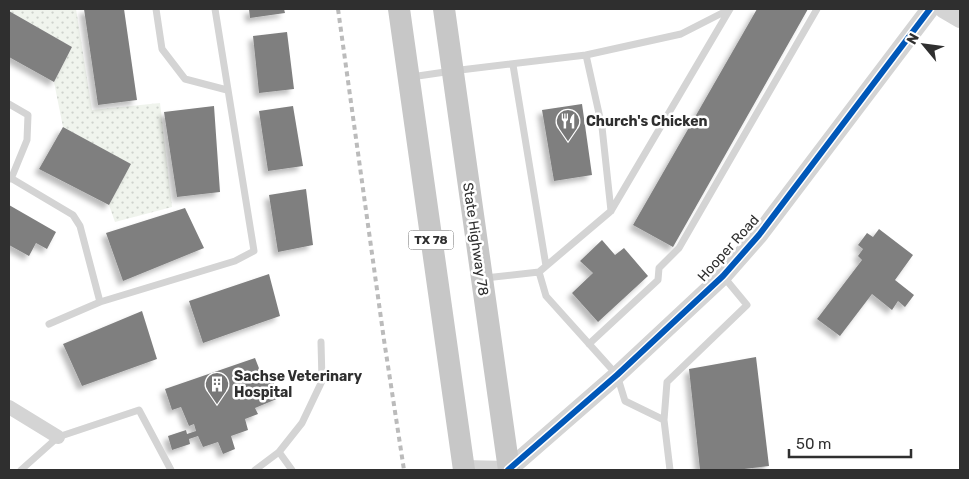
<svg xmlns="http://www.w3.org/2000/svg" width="969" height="479" font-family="Rubik,sans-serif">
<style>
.grass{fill:url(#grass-dots)}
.building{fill:#7f7f7f;filter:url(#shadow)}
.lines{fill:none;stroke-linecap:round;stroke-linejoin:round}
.service{stroke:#d4d4d4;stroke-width:7}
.minor{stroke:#d4d4d4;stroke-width:14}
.tertiary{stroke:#d4d4d4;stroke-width:18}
.primary{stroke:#c7c7c7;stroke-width:22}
.rail{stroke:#bbb;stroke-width:4;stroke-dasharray:5 4;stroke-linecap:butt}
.cycleway-casing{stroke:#fff;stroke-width:9}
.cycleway{stroke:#0057b8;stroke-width:6}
.labels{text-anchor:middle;stroke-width:5;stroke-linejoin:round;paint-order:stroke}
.shield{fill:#fff;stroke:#6d6d6d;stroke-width:1}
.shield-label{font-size:12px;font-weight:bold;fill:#2f2f2f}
.poi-label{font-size:14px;font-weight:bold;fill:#2f2f2f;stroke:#fff;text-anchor:start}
.street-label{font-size:14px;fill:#2f2f2f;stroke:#fff}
</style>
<defs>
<pattern id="grass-dots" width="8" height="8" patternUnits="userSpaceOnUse" patternTransform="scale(1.25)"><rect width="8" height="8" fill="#f0f4ed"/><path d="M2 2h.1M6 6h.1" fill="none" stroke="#ced2cc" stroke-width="1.8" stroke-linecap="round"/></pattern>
<filter id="shadow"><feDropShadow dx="-4.5" dy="4.5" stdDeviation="2.5" flood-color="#0004"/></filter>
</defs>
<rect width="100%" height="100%" fill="#fff"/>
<path class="grass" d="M9 9H76L92 110 160 103 172 207 115 222 109 205 130 164 63 127 54 82 72 47 9 11Z"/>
<path class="building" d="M84 9H124L137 100 98 105Z
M249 9H284L285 13 250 18Z
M757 9H808L673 247 633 225Z
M9 11 72 47 54 82 9 57Z
M287 32 294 89 259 93 253 36Z
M582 104 592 175 554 181 542 110Z
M214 106 220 192 177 197 164 112Z
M293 106 303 166 268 171 259 111Z
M63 127 131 164 109 205 39 169Z
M306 189 313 245 278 252 269 195Z
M9 205 56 232 47 249 36 243 29 256 9 245Z
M185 208 204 248 123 281 106 233Z
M879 229 913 255 895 280 914 295 905 307 898 301 892 310 872 294 840 336 817 319 862 260 858 256 863 249 858 245 867 233 873 237Z
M602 240 615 255 624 248 648 276 598 322 572 293 593 273 580 261Z
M269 274 280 316 203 343 189 301Z
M142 311 157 359 82 386 63 344Z
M756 357 769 466 736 470H700L689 369Z
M255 358 262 376 270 373 279 398 255 408 258 414 245 419 248 430 231 436 235 449 223 454 218 442 203 447 198 436 189 439 190 444 172 450 168 436 186 430 187 434 196 431 194 424 189 426 181 407 172 410 165 389Z"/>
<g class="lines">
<path class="service" d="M156 9 162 49 185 79 227 90
M586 55 602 127 611 211
M513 65 546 266
M411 77 452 71 586 55 681 34 730 9
M9 104 28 115 27 140 11 179
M9 177 73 215 80 226 100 302
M539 272 546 296 617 375 625 401 664 420 670 470
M485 278 539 272 611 211 730 9
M49 324 100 302 235 261 254 251 215 9
M589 344 658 280 659 268 679 248 817 9
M664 420 667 382 747 305 723 276
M279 452 292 470
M21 470 58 437 139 410 171 470
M255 470 279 452 302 423 322 381 321 342"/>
<path class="minor" d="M9 407 58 437"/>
<path class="tertiary" d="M943 9 960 19
M463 469 509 470
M508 470 617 375 723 276 759 235 930 9"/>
<path class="primary" d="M399 9 464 470
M444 9 509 470"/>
<path class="rail" d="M338 9 384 340 404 470"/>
<g class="cycleway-casing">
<path id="cycleway" d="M508 470 617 375 723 276 759 235 930 9"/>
</g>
<use href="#cycleway" class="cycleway"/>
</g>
<defs>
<g id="restaurant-pin" transform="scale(1.25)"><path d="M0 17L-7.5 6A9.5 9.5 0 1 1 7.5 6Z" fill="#787878" stroke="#fff"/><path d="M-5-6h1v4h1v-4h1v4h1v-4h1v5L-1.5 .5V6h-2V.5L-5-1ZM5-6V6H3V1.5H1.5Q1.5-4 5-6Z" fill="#fff"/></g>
<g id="building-pin" transform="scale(1.25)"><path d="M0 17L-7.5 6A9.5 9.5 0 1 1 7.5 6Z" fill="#787878" stroke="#fff"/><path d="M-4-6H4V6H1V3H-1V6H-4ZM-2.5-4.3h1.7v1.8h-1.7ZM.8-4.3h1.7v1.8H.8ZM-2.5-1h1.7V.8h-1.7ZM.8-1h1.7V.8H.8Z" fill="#fff"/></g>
</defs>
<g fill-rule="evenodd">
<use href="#restaurant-pin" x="568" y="121"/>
<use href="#building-pin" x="217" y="384"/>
</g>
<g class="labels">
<rect class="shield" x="408.5" y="230.5" width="45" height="19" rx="4"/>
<g class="shield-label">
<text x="431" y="244">TX 78</text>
</g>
<g class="poi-label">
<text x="586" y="126">Church's Chicken</text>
<text x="234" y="381">Sachse Veterinary<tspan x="234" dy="16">Hospital</tspan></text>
</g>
<g class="street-label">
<text transform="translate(476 239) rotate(82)" y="5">State Highway 78</text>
<text transform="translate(728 248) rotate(-48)" y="5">Hooper Road</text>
</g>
</g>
<rect width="969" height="479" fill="none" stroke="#2f2f2f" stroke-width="20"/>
<g transform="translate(924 45) rotate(299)" stroke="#ffffff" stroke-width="4" paint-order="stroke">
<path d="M0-4L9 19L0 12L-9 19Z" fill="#2f2f2f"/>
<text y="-8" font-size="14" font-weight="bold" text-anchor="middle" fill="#2f2f2f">N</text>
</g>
<path d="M789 449v8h122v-8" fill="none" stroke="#2f2f2f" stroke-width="2.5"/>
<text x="796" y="449" font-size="15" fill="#2f2f2f" stroke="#ffffff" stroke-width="4" paint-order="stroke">50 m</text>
</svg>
